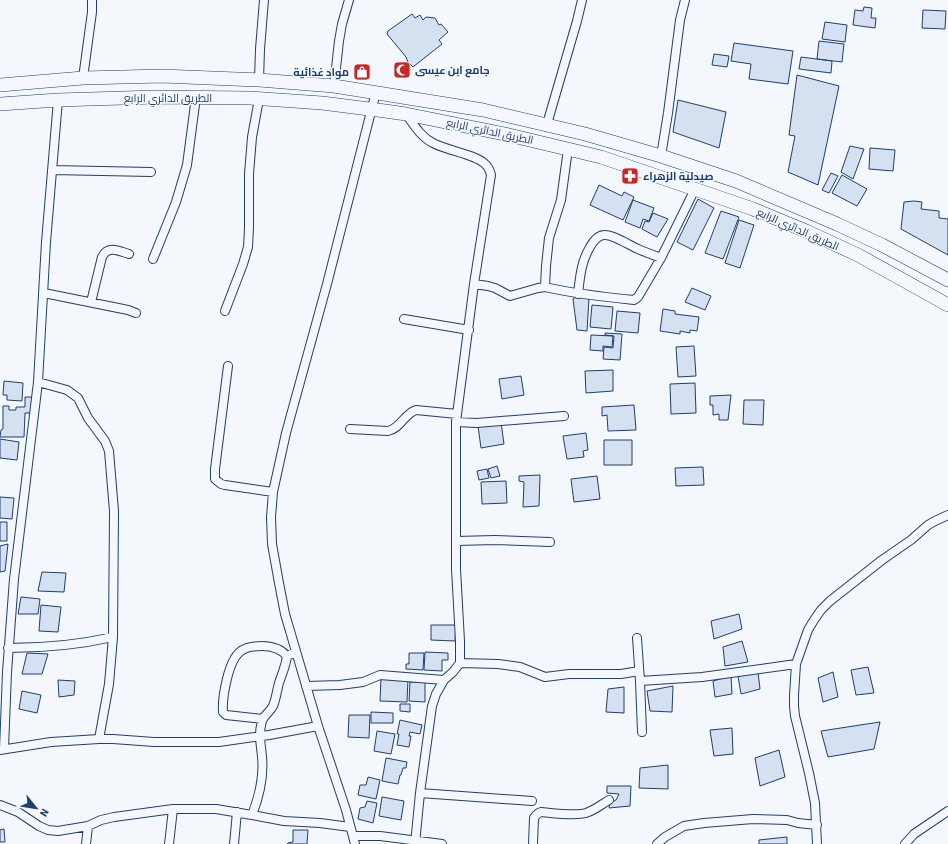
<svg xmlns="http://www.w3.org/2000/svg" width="948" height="844" font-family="'Source Sans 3',Cairo,sans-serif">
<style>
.building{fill:#d5e0f0;stroke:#1d3f73}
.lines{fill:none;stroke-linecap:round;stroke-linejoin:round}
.minor-casing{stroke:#1d3f73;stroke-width:10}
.primary-casing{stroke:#1d3f73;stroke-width:14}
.minor{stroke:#f4f7fb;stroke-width:8}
.primary{stroke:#f4f7fb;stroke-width:13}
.labels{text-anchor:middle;stroke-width:3;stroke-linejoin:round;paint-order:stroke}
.poi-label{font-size:11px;font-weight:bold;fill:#1d3f73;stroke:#f4f7fb;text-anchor:start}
.street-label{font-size:11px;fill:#1d3f73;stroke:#f4f7fb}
</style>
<rect width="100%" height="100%" fill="#f4f7fb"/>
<path class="building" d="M864 7 872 8 871 18H876L875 28 853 25 855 10 863 11Z
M923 10 946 11 945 29 922 28Z
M412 14 415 18 420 15 423 20 426 17 435 18 439 25 441 24 448 32 439 40 442 44 413 67 408 62 406 57 387 34 388 31Z
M825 22 847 25 845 42 822 39Z
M819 41 844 44 842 62 817 59Z
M734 43 793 51 788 84 749 79 751 64 731 61Z
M714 54 729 56 727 67 712 65Z
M801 57 832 61 831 73 799 69Z
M797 75 839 86 818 185 788 172 795 136 789 135Z
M678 100 726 112 719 148 673 132Z
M850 146 864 149 853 179 841 172Z
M870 148 895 150 893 171 869 169Z
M831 173 838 176 829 193 822 190Z
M842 175 867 189 857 206 832 193Z
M599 185 622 196 624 192 634 197 623 220 590 205Z
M698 199 714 208 693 250 677 242Z
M633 200 654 208 649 221 643 219 640 228 625 222Z
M914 201 922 202 921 209 939 211V218L948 219V255L901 229 904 202Z
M721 211 739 217 723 259 705 253Z
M653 213 668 219 657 237 642 229 645 221 649 222Z
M739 220 754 225 740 268 725 263Z
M692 288 711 296 705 310 685 302Z
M579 295 589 298 587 331 577 330 573 299Z
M592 305 613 307 611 329 590 327Z
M663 309 675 311V314L699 317 697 331 690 330V333L680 331V334L660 331Z
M617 311 640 313 638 333 615 331Z
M605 333 622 334 620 360 603 359 604 347 613 348 614 336 605 335Z
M591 335 613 336 612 347 603 346V351L590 350Z
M694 346 696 376 678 377 676 347Z
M613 370V391L586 393 585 371Z
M521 376 524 395 502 399 499 379Z
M4 381 23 383 22 401 7 400V395H3Z
M695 383 696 413 671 414 670 384Z
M731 395 728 420H719V414L713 415V405H710V396Z
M25 397H32V413H25L24 437H0L1 430 3 429V406H9V410H16V407H25Z
M744 400H764L763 425 743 424Z
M634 405 636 430 608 431 607 415 602 416V407Z
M501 422 504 444 481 448 478 426Z
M586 433 588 450 583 451 584 457 567 459 563 436Z
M0 439 19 442 17 460 0 458Z
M604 440H632V465H604Z
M497 466 500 476 491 478 488 469Z
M703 467 704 485 676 486 675 468Z
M487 469 489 478 479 480 477 471Z
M540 475 539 506 523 507 524 482 519 481V476Z
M597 476 600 499 574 502 571 479Z
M506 481 507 503 482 504 481 482Z
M0 497 14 498 12 519 0 518Z
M0 522H7V541H0Z
M8 544 5 571 0 572V546Z
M42 572 66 573 64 592 38 591Z
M21 597 40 599 38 614H18Z
M41 605 61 607 58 632 39 631Z
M739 614 742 629 714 639 711 621Z
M431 625H456L455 641 431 640Z
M742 641 748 662 725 666 723 647Z
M425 652 448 653V660H442V671L424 670Z
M27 653 48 654 42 674H22Z
M409 653H424L423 670 406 669V664H409Z
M868 667 874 693 856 695 851 670Z
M758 672 760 689 741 694 738 676Z
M833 672 838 697 823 702 818 678Z
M731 676 732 694 715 697 713 681Z
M381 678 408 679 407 702 380 701Z
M58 680 75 681 74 695 59 697Z
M410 682H425V702L409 701Z
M673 686 672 712 650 711 647 691Z
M624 687V713L606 712 608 689Z
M22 691 41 695 37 713 19 709Z
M400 704H410V712L400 711Z
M371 712 393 713V723H371Z
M349 715H370L369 738 348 737Z
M400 720 422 725 420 734 410 732 409 736H411L409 747 397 745 399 734H397Z
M880 722 874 749 828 757 821 731Z
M732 728 733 754 714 756 710 730Z
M377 731 395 734 391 754 374 751Z
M779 750 785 777 760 786 755 758Z
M386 758 407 762 406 768H403L401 775H400L398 784 382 781Z
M668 765V789L639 788 640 768Z
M368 777 380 780 376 799 358 795 360 785H366Z
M607 786H631L630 806 609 808 610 803 616 800 619 794 607 793Z
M382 797 404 801 401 820 379 816Z
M367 801 377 803 373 823 358 819 360 808 365 807Z
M4 829 5 842H0V830Z
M293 830H308L307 844H287L288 843 293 842Z
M787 837V844H759V840Z"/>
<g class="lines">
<g class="minor-casing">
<path id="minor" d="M83 78 92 12V0
M259 80 260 49 264 0
M334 86 339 41 342 24 349 0
M406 114C414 125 421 137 433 143 448 151 475 154 485 164 489 167 490 171 491 175L474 284 456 422V569L460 641V663L453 672 444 680 436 694 432 706 420 793 415 844
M547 124 577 21 582 0
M661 156 668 113 680 20 685 0
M52 170 151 172
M153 259 176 202 187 165 196 97
M474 284 488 286 495 288 510 296 538 288 545 287 546 266 549 238 561 200 568 149
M545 287C575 294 604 297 634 300L638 297 661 258 695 189
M44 293 128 310 136 313
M578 294C579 285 580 275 582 267 584 258 593 235 604 235 612 234 629 245 638 249 645 252 653 255 661 258
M91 302 102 257C108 245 119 251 129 254
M225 311 243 264 248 247 249 228V174L252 137 259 99
M404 319 469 330
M228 366 215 469V479L221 484 225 485 273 492
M38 382 67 390 78 398 88 418 105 441 109 451 114 511 113 637 109 684 99 739
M456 422 477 423 564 416
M350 429 388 431C401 428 404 414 416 410L457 414
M456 541 495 540 550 542
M637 638 640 681 702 677 796 664
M8 648C44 648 78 645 113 637
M460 663 498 664 520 667 545 677 569 674H621L639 671
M640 681 642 732
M306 686 340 685 363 682 380 675 444 680
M263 719 226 715 223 712C222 698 228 660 241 651 246 647 255 646 262 646 271 646 281 649 287 656
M4 749 7 672 14 579 38 382 46 242 58 100
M0 750 51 742 99 739H113L154 742H219L269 735 318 726
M420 793 532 801
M0 805 18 812 39 826 48 830 58 831 88 826 101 820 114 817 173 809H216L252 815 284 821 320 823 350 827
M252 815C259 797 264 777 262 757 261 743 258 736 262 721 264 715 270 712 273 706 276 699 277 690 279 683 282 674 286 665 287 656L296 652
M353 836H380L442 844
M86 844 88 826
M169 844 173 809
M234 844 237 812
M355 844 346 810 318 726 285 614 279 583 272 544 271 517 273 492 286 433 327 284 376 92
M533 844 534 818C536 815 537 813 541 812 553 813 575 816 586 813 595 810 602 804 609 800
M657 844 665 837 684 826 704 823 753 819 787 820 798 823 817 825
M817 844 815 803 809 773 795 716 794 706V695L796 664 808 630 814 620 821 610 830 601 882 560 911 540 928 525 935 521 948 515
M905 844 914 834 948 811"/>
</g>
<g class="primary-casing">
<path id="primary" d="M0 85 83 78 162 76 259 80 334 86 483 110 585 134 661 156 736 181 837 224 882 245 948 280
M0 104 58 100 155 97 250 98 322 103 385 111 406 114 509 135 601 157 753 209 806 231 858 255 948 305"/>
</g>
<use href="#minor" class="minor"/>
<use href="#primary" class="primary"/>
</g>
<defs>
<g id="mosque-square" transform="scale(0.9)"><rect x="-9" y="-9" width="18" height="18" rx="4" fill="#c62828" stroke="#f4f7fb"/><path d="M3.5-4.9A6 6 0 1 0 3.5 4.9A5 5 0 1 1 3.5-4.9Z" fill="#fff"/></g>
<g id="shop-square" transform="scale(0.9)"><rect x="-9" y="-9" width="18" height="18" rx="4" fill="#c62828" stroke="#f4f7fb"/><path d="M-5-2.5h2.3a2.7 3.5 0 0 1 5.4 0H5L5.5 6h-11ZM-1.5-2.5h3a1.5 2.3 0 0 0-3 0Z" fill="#fff"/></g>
<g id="pharmacy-square" transform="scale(0.9)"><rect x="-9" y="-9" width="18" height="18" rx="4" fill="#c62828" stroke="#f4f7fb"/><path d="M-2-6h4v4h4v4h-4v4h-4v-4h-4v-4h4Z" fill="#fff"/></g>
</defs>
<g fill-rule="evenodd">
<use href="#mosque-square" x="402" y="70"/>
<use href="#shop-square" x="362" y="72"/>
<use href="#pharmacy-square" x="630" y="176"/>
</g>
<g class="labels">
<g class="poi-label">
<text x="415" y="74">جامع ابن عيسى</text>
<text x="349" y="76" text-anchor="end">مواد غذائية</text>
<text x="643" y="180">صيدلية الزهراء</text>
</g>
<g class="street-label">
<text x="168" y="102">الطريق الدائري الرابع</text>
<text transform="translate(490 131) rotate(12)" y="4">الطريق الدائري الرابع</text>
<text transform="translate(798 229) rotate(24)" y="4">الطريق الدائري الرابع</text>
</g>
</g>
<g transform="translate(36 808) rotate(120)" stroke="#f4f7fb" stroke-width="3" paint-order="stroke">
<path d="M0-3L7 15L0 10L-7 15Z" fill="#1d3f73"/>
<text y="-6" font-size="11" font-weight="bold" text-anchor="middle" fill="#1d3f73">N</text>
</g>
</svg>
